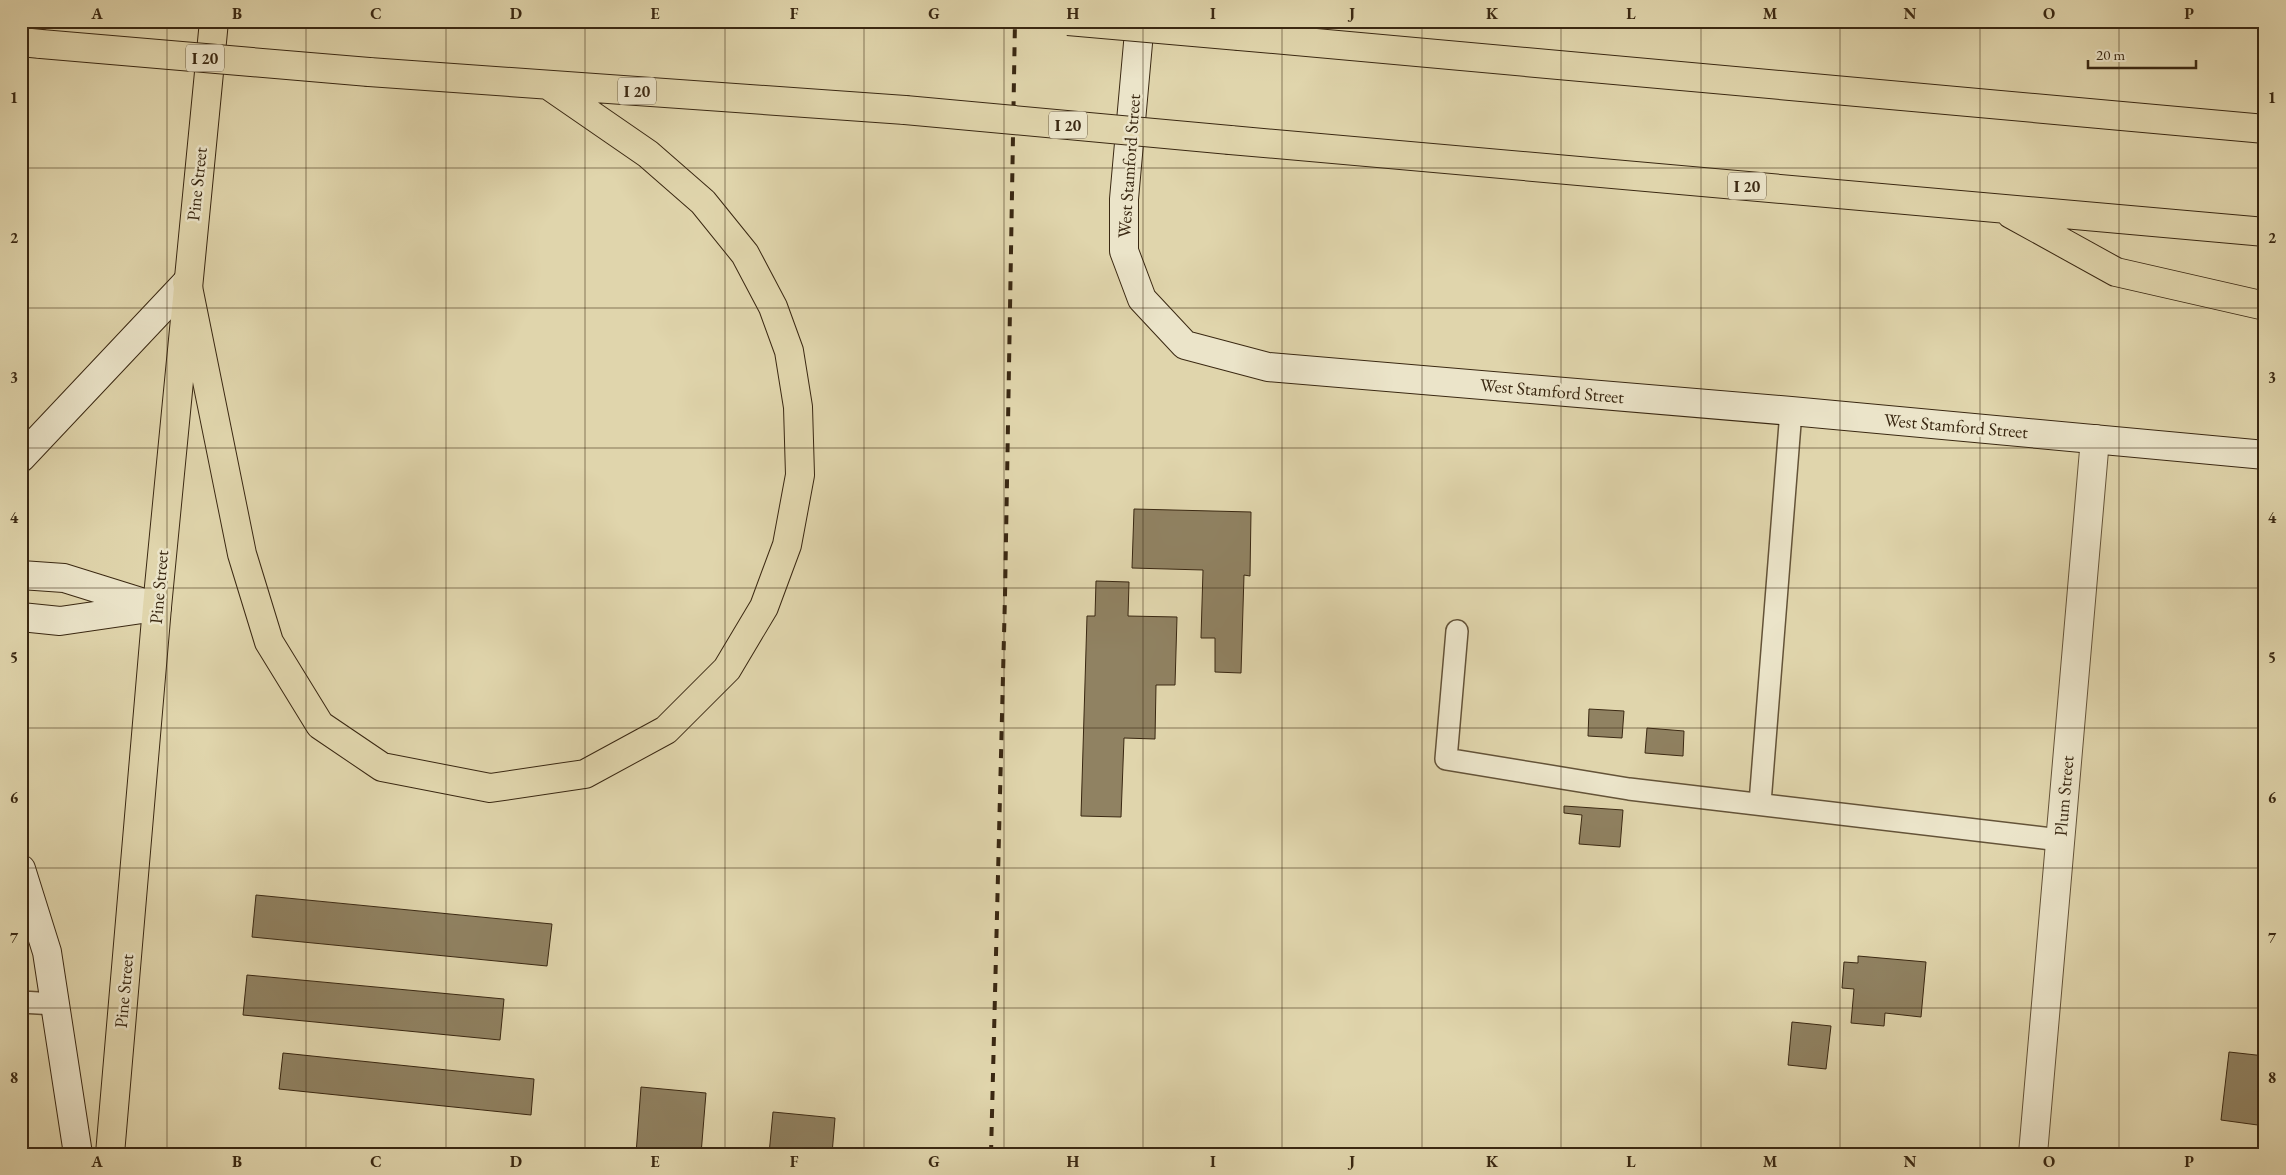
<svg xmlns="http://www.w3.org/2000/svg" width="2286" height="1175" font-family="'EB Garamond',serif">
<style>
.building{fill:#908262;stroke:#3a2812}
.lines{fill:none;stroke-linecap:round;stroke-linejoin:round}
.lane-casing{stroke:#645338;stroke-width:24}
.street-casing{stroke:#645338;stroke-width:30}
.secondary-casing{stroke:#3a2812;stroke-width:30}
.primary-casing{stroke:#3a2812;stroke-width:30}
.highway-casing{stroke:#3a2812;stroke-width:30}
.lane{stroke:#ebe4c9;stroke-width:21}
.street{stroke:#ebe4c9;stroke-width:28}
.secondary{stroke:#ebe4c9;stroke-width:28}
.primary{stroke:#e0d5ac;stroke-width:28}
.highway{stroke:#e0d5ac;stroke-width:28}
.rail{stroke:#3a2812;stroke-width:4;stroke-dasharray:9 9;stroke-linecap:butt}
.highway-bridge-casing{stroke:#3a2812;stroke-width:30;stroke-linecap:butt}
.highway-bridge{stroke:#e0d5ac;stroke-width:28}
.grid{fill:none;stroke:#3a2812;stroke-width:1;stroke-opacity:0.55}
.labels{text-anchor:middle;stroke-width:5;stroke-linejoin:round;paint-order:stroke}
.shield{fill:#ebe4c9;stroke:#6f6049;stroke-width:1}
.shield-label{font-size:16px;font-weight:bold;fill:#3a2812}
.street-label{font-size:18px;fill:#3a2812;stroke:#ebe4c9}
.neatline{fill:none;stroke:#3a2812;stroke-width:2}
.grid-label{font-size:16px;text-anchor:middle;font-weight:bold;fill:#3a2812}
</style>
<rect width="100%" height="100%" fill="#e0d5ac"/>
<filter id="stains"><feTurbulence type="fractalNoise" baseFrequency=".004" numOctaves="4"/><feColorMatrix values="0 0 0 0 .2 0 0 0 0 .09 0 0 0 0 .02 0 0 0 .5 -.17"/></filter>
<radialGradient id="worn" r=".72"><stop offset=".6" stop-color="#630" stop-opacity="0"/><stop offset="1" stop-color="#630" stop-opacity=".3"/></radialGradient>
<path class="building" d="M1134 509 1251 512 1250 576 1244 575 1241 673 1215 672V638H1201L1203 570 1132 568Z
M1096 581 1129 582 1128 616 1177 617 1175 685H1156L1155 739 1124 738 1121 817 1081 816 1087 616H1095Z
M1589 709 1624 711 1622 738 1588 736Z
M1647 728 1684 731 1683 756 1645 753Z
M1564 806 1623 810 1620 847 1579 844 1582 815 1564 813Z
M256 895 552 924 547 966 252 937Z
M1858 956 1926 962 1921 1017 1885 1013 1884 1026 1851 1023 1854 989 1842 988 1844 962 1858 963Z
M247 975 504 999 500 1040 243 1015Z
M1792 1022 1831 1026 1826 1069 1788 1065Z
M2229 1052 2265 1056V1126L2221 1120Z
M283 1053 534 1079 531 1115 279 1089Z
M641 1087 706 1093 701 1154H636Z
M773 1112 835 1118 832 1154H769Z"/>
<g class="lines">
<g class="lane-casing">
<path id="lane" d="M1457 631 1446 759 1629 789 2060 840
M1760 803 1791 411
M21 1002 55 1004"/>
</g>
<g class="street-casing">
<path id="street" d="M2033 1154 2095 439"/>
</g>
<g class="secondary-casing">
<path id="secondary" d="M1140 21 1124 199V251L1142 299 1185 345 1268 367 1791 411 2265 455
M21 458 187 282
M21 575 64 578 157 607
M21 617 60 621 149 608
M21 869 47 952 78 1154"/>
</g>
<g class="primary-casing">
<path id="primary" d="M110 1154 157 607 214 21"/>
</g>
<g class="highway-casing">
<path id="highway" d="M1239 36 2265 129
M21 42 41 44
M369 72 905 110
M1230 140 2265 232
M2011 214 2116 272 2265 306
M187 282 242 554 269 642 320 725 382 767 490 788 585 774 666 730 727 669 764 607 787 545 800 475 798 407 789 351 773 307 745 254 703 202 648 154 548 85"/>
</g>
<use href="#lane" class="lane"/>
<use href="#street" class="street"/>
<use href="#secondary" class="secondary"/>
<use href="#primary" class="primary"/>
<use href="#highway" class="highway"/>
<path class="rail" d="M991 1154 1005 596 1015 21"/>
<g class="highway-bridge-casing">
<path id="highway-bridge" d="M1068 21 1239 36
M41 44 369 72
M905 110 1230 140"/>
</g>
<use href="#highway-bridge" class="highway-bridge"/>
</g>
<path class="grid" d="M167 21V1154M306 21V1154M446 21V1154M585 21V1154M725 21V1154M864 21V1154M1004 21V1154M1143 21V1154M1282 21V1154M1422 21V1154M1561 21V1154M1701 21V1154M1840 21V1154M1980 21V1154M2119 21V1154M21 168H2265M21 308H2265M21 448H2265M21 588H2265M21 728H2265M21 868H2265M21 1008H2265"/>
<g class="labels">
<g class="shield">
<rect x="186" y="44.5" width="38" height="27" rx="4"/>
<rect x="618" y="77.5" width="38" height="27" rx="4"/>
<rect x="1049" y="111.5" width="38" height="27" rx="4"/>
<rect x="1728" y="172.5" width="38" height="27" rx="4"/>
</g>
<g class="shield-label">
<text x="205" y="64">I 20</text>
<text x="637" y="97">I 20</text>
<text x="1068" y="131">I 20</text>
<text x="1747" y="192">I 20</text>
</g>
<g class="street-label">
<text transform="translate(1129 166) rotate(-86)" y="6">West Stamford Street</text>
<text transform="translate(197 184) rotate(-84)" y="6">Pine Street</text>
<text transform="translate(1552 391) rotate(5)" y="6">West Stamford Street</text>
<text transform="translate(1956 426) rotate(5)" y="6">West Stamford Street</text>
<text transform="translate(159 587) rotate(-85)" y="6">Pine Street</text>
<text transform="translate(2064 796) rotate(-85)" y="6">Plum Street</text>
<text transform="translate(124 991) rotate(-85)" y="6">Pine Street</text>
</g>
</g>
<rect width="2286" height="1175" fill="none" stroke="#e0d5ac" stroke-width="55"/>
<path d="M2088 60v8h108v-8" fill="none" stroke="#3a2812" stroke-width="2.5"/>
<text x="2096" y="60" font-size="15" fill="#3a2812" stroke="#ebe4c9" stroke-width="4" paint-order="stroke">20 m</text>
<rect x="28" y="28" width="2230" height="1120" class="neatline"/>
<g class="grid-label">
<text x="97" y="19">A</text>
<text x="237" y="19">B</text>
<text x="376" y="19">C</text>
<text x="516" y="19">D</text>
<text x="655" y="19">E</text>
<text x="794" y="19">F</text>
<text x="934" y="19">G</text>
<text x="1073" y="19">H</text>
<text x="1213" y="19">I</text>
<text x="1352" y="19">J</text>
<text x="1492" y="19">K</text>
<text x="1631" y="19">L</text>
<text x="1770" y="19">M</text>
<text x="1910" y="19">N</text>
<text x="2049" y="19">O</text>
<text x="2189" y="19">P</text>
<text x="14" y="103">1</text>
<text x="2272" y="103">1</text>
<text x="14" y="243">2</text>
<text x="2272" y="243">2</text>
<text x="14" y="383">3</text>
<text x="2272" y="383">3</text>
<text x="14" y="523">4</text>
<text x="2272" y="523">4</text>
<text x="14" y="663">5</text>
<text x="2272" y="663">5</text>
<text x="14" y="803">6</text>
<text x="2272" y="803">6</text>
<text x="14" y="943">7</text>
<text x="2272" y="943">7</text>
<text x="14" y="1083">8</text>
<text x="2272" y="1083">8</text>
<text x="97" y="1167">A</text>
<text x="237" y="1167">B</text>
<text x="376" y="1167">C</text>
<text x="516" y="1167">D</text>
<text x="655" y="1167">E</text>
<text x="794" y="1167">F</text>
<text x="934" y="1167">G</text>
<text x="1073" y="1167">H</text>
<text x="1213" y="1167">I</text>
<text x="1352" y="1167">J</text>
<text x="1492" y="1167">K</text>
<text x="1631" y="1167">L</text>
<text x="1770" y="1167">M</text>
<text x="1910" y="1167">N</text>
<text x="2049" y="1167">O</text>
<text x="2189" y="1167">P</text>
</g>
<rect width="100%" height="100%" filter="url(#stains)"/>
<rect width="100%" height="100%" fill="url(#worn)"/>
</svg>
